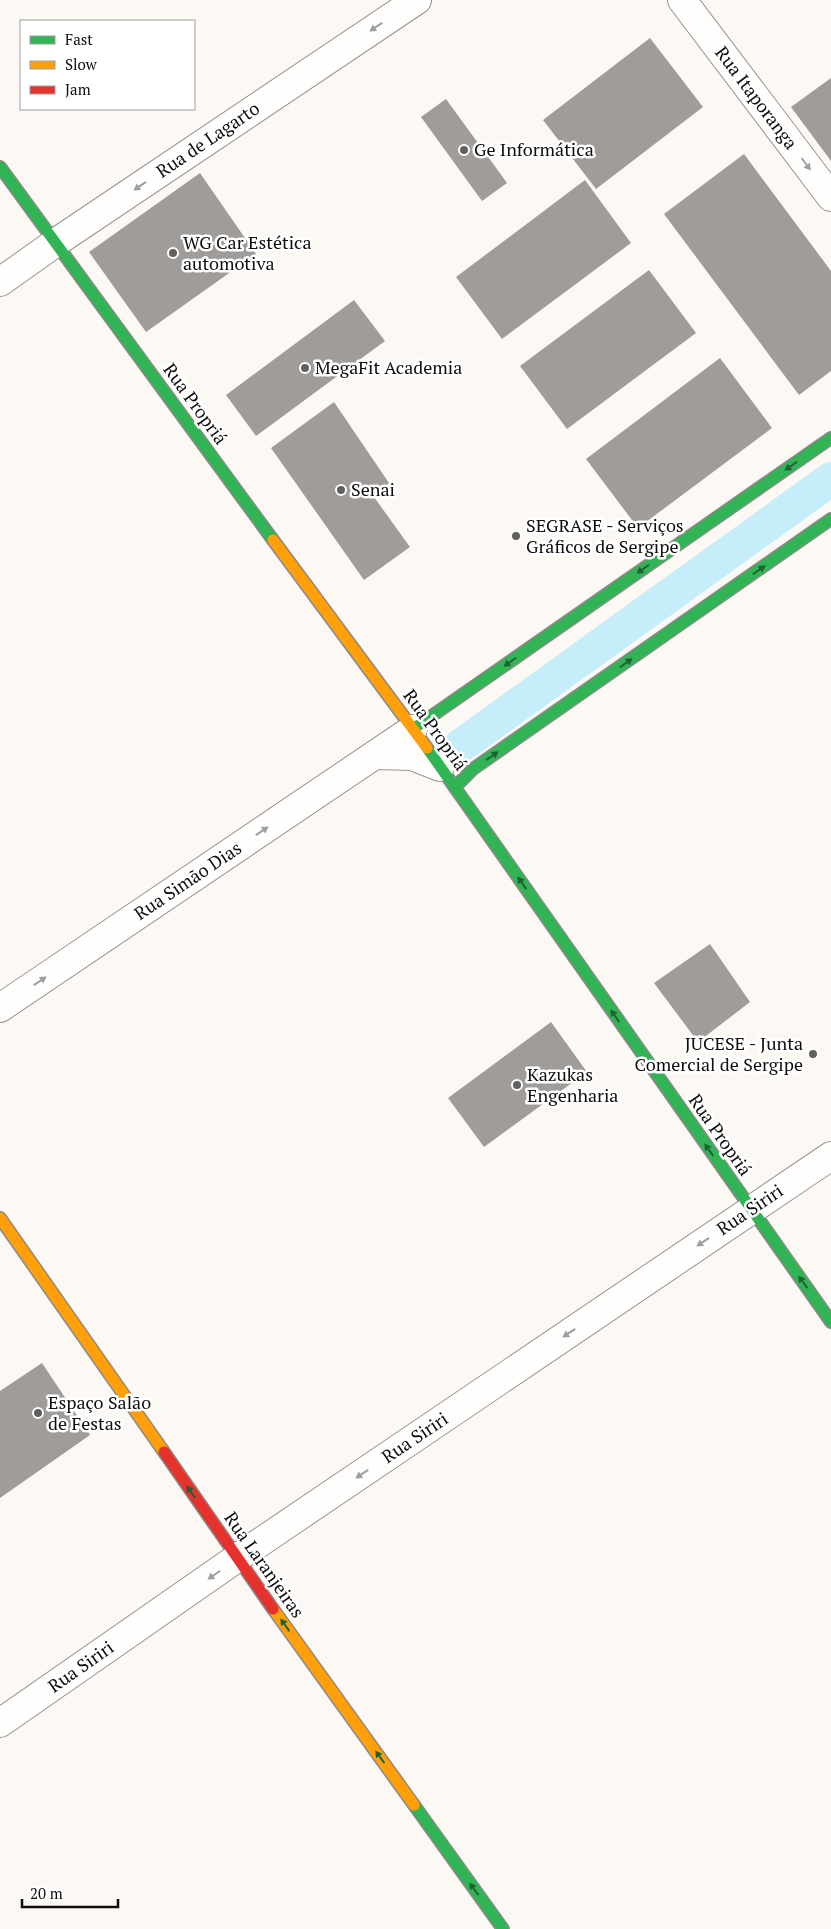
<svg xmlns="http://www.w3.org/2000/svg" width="831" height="1929" font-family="'PT Serif',serif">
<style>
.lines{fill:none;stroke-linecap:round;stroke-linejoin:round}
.canal{stroke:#c5edfa;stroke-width:34}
.building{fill:#9f9c99}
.street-casing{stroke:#959492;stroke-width:30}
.fast-casing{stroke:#8c8a88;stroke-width:14}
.slow-casing{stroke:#8c8a88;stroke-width:14}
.jam-casing{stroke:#8c8a88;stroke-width:14}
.street{stroke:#fffefd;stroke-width:28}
.fast{stroke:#30b455;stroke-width:11}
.slow{stroke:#ff9f0a;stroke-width:11}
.jam{stroke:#e5322d;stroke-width:11}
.oneway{fill:#9f9e9d}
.oneway2{fill:#1f6132}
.poi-dot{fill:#61605e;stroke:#fff;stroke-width:2}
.labels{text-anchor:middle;stroke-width:5;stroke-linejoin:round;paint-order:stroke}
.street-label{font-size:18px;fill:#0e0e0e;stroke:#fff}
.poi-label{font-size:18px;fill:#0e0e0e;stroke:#fff;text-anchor:start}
</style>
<rect width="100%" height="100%" fill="#fcf9f4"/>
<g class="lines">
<path class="canal" d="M459 747 831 479"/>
</g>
<path class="building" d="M650 38 703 107 596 189 543 120Z
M831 78V161L791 107Z
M446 99 507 183 482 201 421 117Z
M744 154 831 271V371L799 395 664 214Z
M200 173 256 254 146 332 89 252Z
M585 180 631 243 502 339 456 277Z
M649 270 696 333 567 429 520 366Z
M354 300 385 341 256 436 226 395Z
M720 358 772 428 638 528 586 459Z
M334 402 389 483 374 497 410 547 364 580 271 448Z
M710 944 750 1002 698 1042 654 983Z
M551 1022 587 1072 484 1147 448 1098Z
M42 1363 90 1435 0 1498V1391Z"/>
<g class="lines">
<g class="street-casing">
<path id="street" d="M682 0 831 197
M0 282 55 243 417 0
M376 755 412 756 440 767
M0 1008 413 729
M0 1723 237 1558 831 1156"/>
</g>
<g class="fast-casing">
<path id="fast" d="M0 167 273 540
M413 729 831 438
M427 748 831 1322
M455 787 473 769 831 519
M414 1805 503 1929"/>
</g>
<g class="slow-casing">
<path id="slow" d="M273 540 427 748
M0 1218 164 1452
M273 1609 414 1805"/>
</g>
<g class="jam-casing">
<path id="jam" d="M164 1452 273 1609"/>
</g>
<use href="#street" class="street"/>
<use href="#fast" class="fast"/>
<use href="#slow" class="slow"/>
<use href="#jam" class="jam"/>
</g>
<defs><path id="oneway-solid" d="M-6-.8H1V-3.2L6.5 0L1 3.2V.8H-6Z" transform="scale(1.25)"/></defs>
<g class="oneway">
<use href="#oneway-solid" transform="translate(376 27) rotate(146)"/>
<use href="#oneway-solid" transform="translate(806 164) rotate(53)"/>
<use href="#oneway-solid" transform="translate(140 186) rotate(146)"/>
<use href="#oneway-solid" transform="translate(262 831) rotate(-34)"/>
<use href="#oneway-solid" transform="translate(40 981) rotate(-34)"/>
<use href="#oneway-solid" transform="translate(703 1242) rotate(146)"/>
<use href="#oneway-solid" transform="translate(569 1333) rotate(146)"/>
<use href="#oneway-solid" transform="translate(362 1474) rotate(146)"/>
<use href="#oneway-solid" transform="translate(214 1575) rotate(145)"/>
</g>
<g class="oneway2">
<use href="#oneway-solid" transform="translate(791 466) rotate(145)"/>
<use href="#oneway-solid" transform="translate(643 569) rotate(145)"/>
<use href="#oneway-solid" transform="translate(759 570) rotate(-35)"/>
<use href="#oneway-solid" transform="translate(510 662) rotate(145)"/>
<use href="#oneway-solid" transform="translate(626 663) rotate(-35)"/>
<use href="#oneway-solid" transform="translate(492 756) rotate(-35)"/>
<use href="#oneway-solid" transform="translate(522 883) rotate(-125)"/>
<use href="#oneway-solid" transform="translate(615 1016) rotate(-125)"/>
<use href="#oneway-solid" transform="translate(709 1150) rotate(-125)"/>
<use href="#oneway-solid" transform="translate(803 1282) rotate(-126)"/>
<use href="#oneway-solid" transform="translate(191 1492) rotate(-125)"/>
<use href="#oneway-solid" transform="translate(285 1625) rotate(-126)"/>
<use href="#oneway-solid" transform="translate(380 1757) rotate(-126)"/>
<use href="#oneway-solid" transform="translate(474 1889) rotate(-126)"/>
</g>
<g class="poi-dot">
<circle cx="464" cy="150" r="5"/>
<circle cx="173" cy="253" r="5"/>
<circle cx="305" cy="368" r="5"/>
<circle cx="341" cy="490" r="5"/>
<circle cx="516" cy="536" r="5"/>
<circle cx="813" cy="1054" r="5"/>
<circle cx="517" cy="1085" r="5"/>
<circle cx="38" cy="1413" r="5"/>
</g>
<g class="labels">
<g class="street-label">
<text transform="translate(756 98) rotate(53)" y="6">Rua Itaporanga</text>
<text transform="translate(208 140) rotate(-34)" y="6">Rua de Lagarto</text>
<text transform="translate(195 404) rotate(54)" y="6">Rua Propriá</text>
<text transform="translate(435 730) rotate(54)" y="6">Rua Propriá</text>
<text transform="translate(188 881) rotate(-34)" y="6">Rua Simão Dias</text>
<text transform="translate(720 1135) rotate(55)" y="6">Rua Propriá</text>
<text transform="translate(750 1210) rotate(-34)" y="6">Rua Siriri</text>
<text transform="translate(415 1438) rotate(-34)" y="6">Rua Siriri</text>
<text transform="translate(264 1565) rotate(55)" y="6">Rua Laranjeiras</text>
<text transform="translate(81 1667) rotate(-35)" y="6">Rua Siriri</text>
</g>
<g class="poi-label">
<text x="474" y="156">Ge Informática</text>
<text x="183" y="249">WG Car Estética<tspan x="183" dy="21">automotiva</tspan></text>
<text x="315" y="374">MegaFit Academia</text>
<text x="351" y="496">Senai</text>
<text x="526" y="532">SEGRASE - Serviços<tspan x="526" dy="21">Gráficos de Sergipe</tspan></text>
<text x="803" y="1050" text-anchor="end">JUCESE - Junta<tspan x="803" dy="21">Comercial de Sergipe</tspan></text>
<text x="527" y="1081">Kazukas<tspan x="527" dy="21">Engenharia</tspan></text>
<text x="48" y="1409">Espaço Salão<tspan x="48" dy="21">de Festas</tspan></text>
</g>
</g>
<rect x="20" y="20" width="175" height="90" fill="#ffffff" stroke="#9f9f9f"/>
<rect x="30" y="36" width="25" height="8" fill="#30b455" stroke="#9f9f9f"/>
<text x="65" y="45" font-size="15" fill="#0e0e0e">Fast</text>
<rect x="30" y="61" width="25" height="8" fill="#ff9f0a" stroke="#9f9f9f"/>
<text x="65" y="70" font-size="15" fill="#0e0e0e">Slow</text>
<rect x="30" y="86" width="25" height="8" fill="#e5322d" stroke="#9f9f9f"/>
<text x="65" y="95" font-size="15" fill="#0e0e0e">Jam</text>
<path d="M22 1899v8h96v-8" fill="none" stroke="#0e0e0e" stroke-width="2.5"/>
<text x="30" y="1899" font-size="15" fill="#0e0e0e" stroke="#ffffff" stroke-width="4" paint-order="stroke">20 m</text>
</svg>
